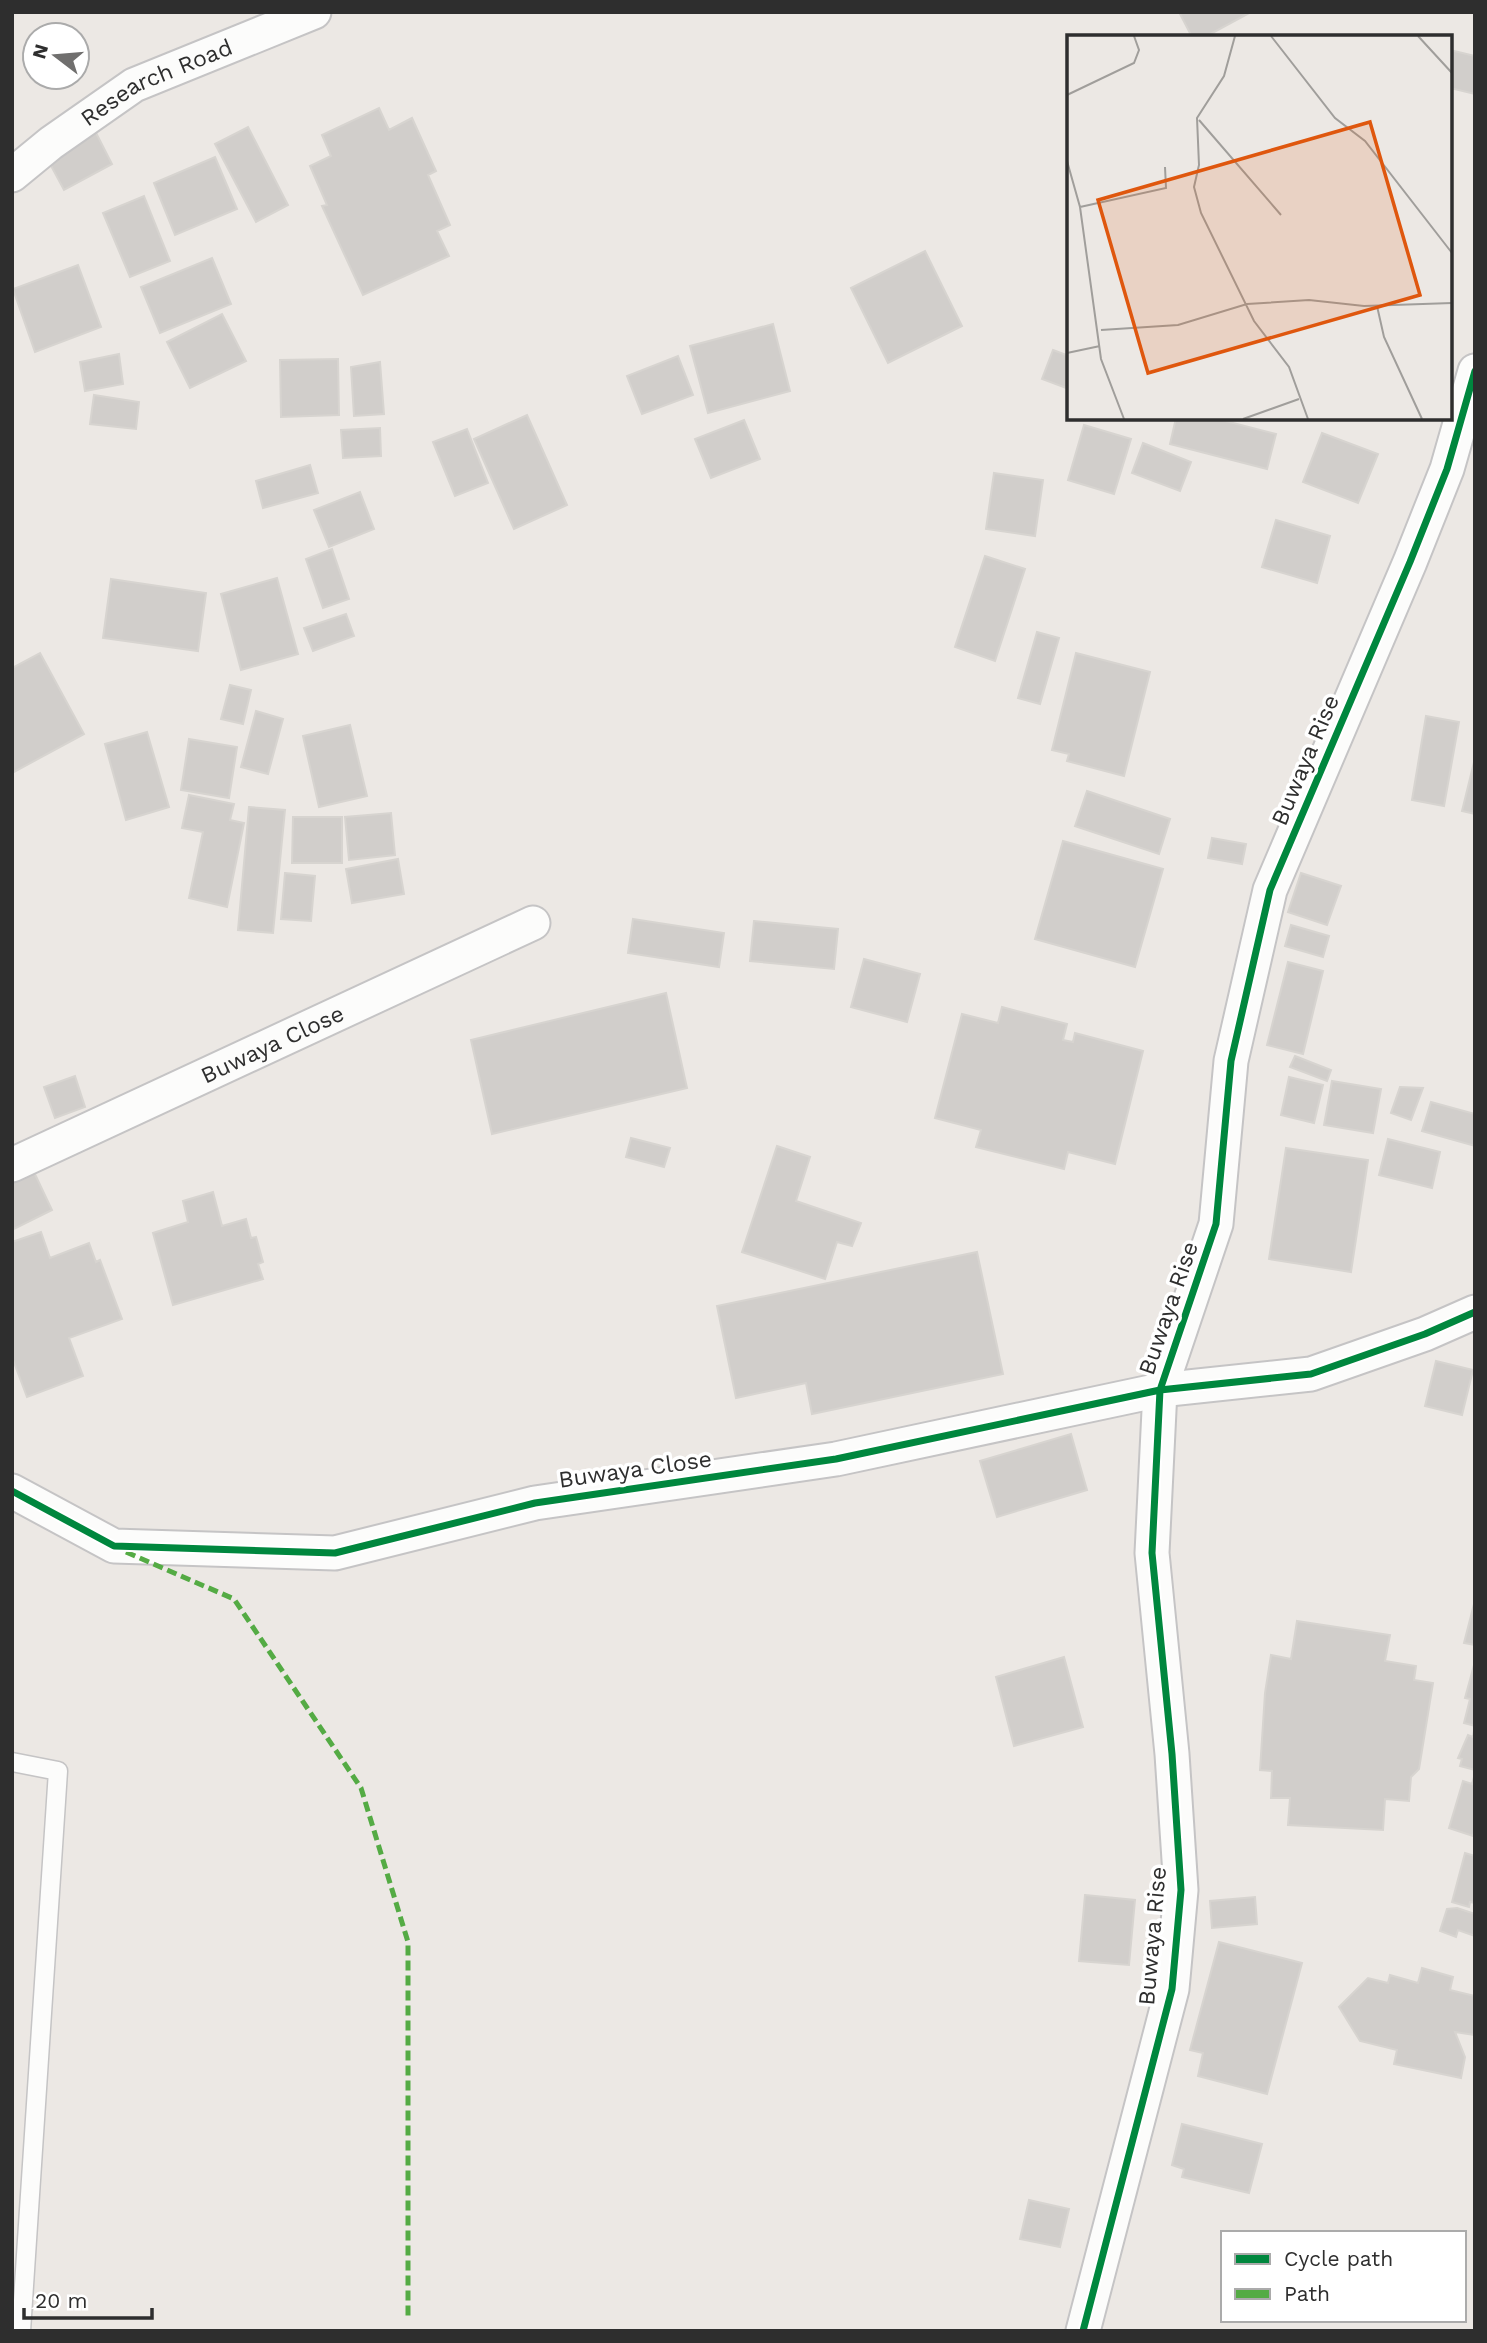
<svg xmlns="http://www.w3.org/2000/svg" width="1487" height="2343" font-family="'Work Sans',sans-serif">
<style>
.building{fill:#d1cecb;stroke:#d7d4d0;stroke-width:2}
.lines{fill:none;stroke-linecap:round;stroke-linejoin:round}
.lane-casing{stroke:#c5c4c5;stroke-width:21}
.street-casing{stroke:#c5c4c5;stroke-width:37}
.lane{stroke:#fcfcfb;stroke-width:18}
.street{stroke:#fcfcfb;stroke-width:33}
.quiet{stroke:#54ab44;stroke-width:5;stroke-dasharray:10 5;stroke-linecap:butt}
.cycleway-casing{stroke:#fff;stroke-width:11}
.cycleway{stroke:#00873e;stroke-width:7}
.labels{text-anchor:middle;stroke-width:7;stroke-linejoin:round;paint-order:stroke}
.street-label{font-size:23px;fill:#2e2e2e;stroke:#fff}
.inset-road{fill:none;stroke:#a09e9b;stroke-width:2}
.view{fill:#df570e;fill-opacity:0.15;stroke:#df570e;stroke-width:3.5}
.inset-edge{fill:none;stroke:#2e2e2e;stroke-width:3.5}
</style>
<rect width="100%" height="100%" fill="#ece8e4"/>
<path class="building" d="M1179 12H1251L1205 37H1192Z
M1450 50 1475 56V94L1450 88Z
M379 108 389 130 412 118 436 171 428 175 450 225 437 231 449 256 363 295 322 206 327 205 310 166 331 156 322 135Z
M92 125 112 164 64 190 43 151Z
M248 127 288 205 256 222 215 144Z
M215 157 237 209 175 235 154 183Z
M144 196 170 261 130 277 103 213Z
M925 251 962 326 888 363 851 288Z
M212 258 231 304 160 333 141 287Z
M78 265 101 327 35 352 13 289Z
M222 314 246 361 190 388 167 342Z
M773 324 790 391 708 413 690 346Z
M1053 350 1069 356V389L1042 379Z
M119 354 123 384 85 391 80 362Z
M678 356 693 395 642 414 627 376Z
M338 359 339 415 281 417 280 360Z
M380 362 384 414 354 416 351 367Z
M94 395 139 402 136 429 90 424Z
M527 415 567 505 514 529 474 439Z
M1176 418H1214L1276 434 1267 469 1170 444Z
M744 420 760 459 711 478 695 439Z
M1084 425 1131 439 1114 494 1068 480Z
M380 428 381 456 343 458 341 430Z
M467 429 488 483 455 496 433 442Z
M1322 433 1378 454 1358 503 1303 482Z
M1143 443 1191 462 1180 491 1132 473Z
M310 465 318 493 263 508 256 481Z
M994 473 1043 480 1035 536 986 529Z
M360 492 374 529 329 547 314 510Z
M1276 520 1330 536 1317 583 1262 567Z
M332 549 349 599 323 608 306 559Z
M985 556 1025 569 995 661 955 647Z
M277 578 298 654 241 670 221 594Z
M111 579 206 593 198 651 103 638Z
M346 614 354 636 313 651 304 628Z
M1037 632 1059 638 1040 704 1018 698Z
M40 653 84 734 12 773V668Z
M1076 653 1150 672 1124 776 1067 761 1069 754 1052 750Z
M230 685 251 690 243 724 221 719Z
M256 711 283 719 268 774 241 767Z
M1426 716 1459 722 1444 806 1412 800Z
M350 725 367 796 319 807 303 736Z
M147 732 169 807 126 820 105 744Z
M189 739 237 747 229 798 181 790Z
M1475 758V814L1462 811Z
M1087 791 1170 819 1159 854 1075 826Z
M189 795 234 804 230 820 244 823 227 907 189 898 203 832 182 828Z
M249 807 285 810 273 933 238 930Z
M391 813 395 855 349 860 345 817Z
M293 817H342V863H292Z
M1212 838 1246 844 1242 864 1208 858Z
M1063 841 1163 869 1135 967 1035 939Z
M398 859 404 894 352 903 346 869Z
M285 873 315 876 311 921 281 919Z
M1301 873 1341 886 1327 925 1288 912Z
M633 919 724 933 719 967 628 953Z
M754 921 838 929 834 969 750 961Z
M1291 925 1329 936 1323 957 1285 946Z
M864 959 920 974 907 1022 851 1007Z
M1288 962 1323 971 1303 1054 1267 1045Z
M666 993 687 1088 492 1134 471 1040Z
M1002 1007 1067 1024 1063 1040 1073 1042 1075 1033 1143 1051 1115 1164 1068 1152 1064 1169 976 1147 981 1130 935 1118 962 1014 998 1023Z
M1295 1056 1331 1070 1327 1081 1290 1067Z
M75 1076 85 1107 55 1118 44 1087Z
M1289 1077 1323 1085 1314 1123 1281 1115Z
M1332 1081 1381 1089 1373 1133 1324 1125Z
M1400 1087 1423 1088 1411 1120 1391 1113Z
M1431 1102 1475 1114V1146L1422 1131Z
M631 1138 670 1148 664 1167 626 1157Z
M1388 1139 1440 1152 1432 1188 1379 1175Z
M777 1146 810 1157 796 1201 861 1223 852 1246 837 1242 825 1279 742 1252Z
M1286 1148 1368 1160 1351 1272 1269 1259Z
M33 1170 52 1210 12 1230V1180Z
M213 1192 222 1226 246 1219 251 1238 256 1237 263 1262 258 1264 263 1279 173 1305 153 1233 188 1222 183 1201Z
M41 1232 50 1258 89 1243 96 1262 100 1260 122 1319 69 1338 83 1376 27 1397 12 1357V1242Z
M977 1252 1003 1374 812 1414 806 1383 736 1398 717 1306Z
M1436 1361 1473 1370 1462 1415 1425 1406Z
M1071 1434 1087 1490 997 1517 980 1461Z
M1475 1600V1645L1464 1643Z
M1297 1621 1390 1635 1385 1661 1416 1666 1414 1680 1433 1683 1419 1769 1411 1777 1409 1801 1385 1799 1383 1830 1288 1825 1290 1798H1271L1272 1771 1260 1770 1265 1693 1271 1655 1291 1659Z
M1064 1657 1083 1727 1014 1746 996 1677Z
M1474 1665H1475V1726L1464 1723 1470 1699 1465 1698Z
M1474 1731H1475V1770L1460 1766 1462 1759 1458 1758 1468 1735 1473 1737Z
M1474 1777 1475 1829 1473 1836 1449 1828 1463 1781 1472 1784Z
M1465 1853 1475 1856V1903L1470 1902 1469 1907 1452 1902Z
M1085 1895 1135 1900 1129 1965 1079 1961Z
M1255 1897 1257 1924 1212 1928 1210 1901Z
M1457 1908 1475 1914V1936L1458 1930 1456 1937 1440 1931 1447 1909Z
M1219 1942 1302 1963 1267 2094 1198 2076 1203 2053 1190 2050Z
M1422 1968 1453 1977 1450 1990 1475 1996V2035L1455 2032 1465 2057 1461 2078 1394 2064 1397 2050 1360 2041 1339 2007 1368 1978 1388 1983 1390 1975 1418 1983Z
M1182 2124 1262 2144 1249 2193 1182 2177 1184 2169 1172 2165Z
M1029 2200 1069 2209 1060 2247 1020 2239Z"/>
<g class="lines">
<g class="lane-casing">
<path id="lane" d="M12 1762 58 1771 21 2331"/>
</g>
<g class="street-casing">
<g id="street">
<path id="s1" d="M12 175 51 143 134 85 314 12"/>
<path id="s2" d="M12 1165 533 923"/>
<path d="M12 1491 114 1546 335 1553 535 1503 836 1459 1160 1390 1311 1374 1425 1334 1475 1312"/>
<path d="M1083 2331 1172 1989 1181 1890 1172 1754 1152 1553 1160 1390 1216 1224 1231 1061 1270 890 1410 562 1447 469 1475 371"/>
</g>
</g>
<use href="#lane" class="lane"/>
<use href="#street" class="street"/>
<path class="quiet" d="M126 1552 234 1599 361 1788 408 1942V2318"/>
<g class="cycleway-casing">
<path id="cycleway" d="M12 1491 114 1546 335 1553 535 1503 836 1459 1160 1390 1311 1374 1425 1334 1475 1312
M1083 2331 1172 1989 1181 1890 1172 1754 1152 1553 1160 1390 1216 1224 1231 1061 1270 890 1410 562 1447 469 1475 371"/>
</g>
<use href="#cycleway" class="cycleway"/>
</g>
<g class="labels">
<g class="street-label">
<text dy="8" stroke="none"><textPath href="#s1" startOffset="173">Research Road</textPath></text>
<text transform="translate(1305 760) rotate(-67)" y="8">Buwaya Rise</text>
<text dy="8" stroke="none"><textPath href="#s2" startOffset="287">Buwaya Close</textPath></text>
<text transform="translate(1168 1308) rotate(-71)" y="8">Buwaya Rise</text>
<text transform="translate(635 1469) rotate(-8)" y="8">Buwaya Close</text>
<text transform="translate(1152 1936) rotate(-85)" y="8">Buwaya Rise</text>
</g>
</g>
<g transform="translate(1067 35)">
<rect width="385" height="385" fill="#ece8e4"/>
<path class="inset-road" d="M168 1 157 41 130 83 132 130 127 152 134 178 187 286 222 332 241 384M204 1 268 83 298 106 385 218M351 1 385 38M0 60 67 28 72 15 67 1M132 85 214 180M0 126 13 172 34 324 57 384M13 172 99 153 98 132M310 271 317 302 355 384M34 295 111 290 180 269 242 265 297 271 385 268M0 318 33 311M176 384 232 364"/>
<path class="view" d="M303 87 353 260 81 338 31 165Z"/>
<rect width="385" height="385" class="inset-edge"/>
</g>
<rect width="1487" height="2343" fill="none" stroke="#2e2e2e" stroke-width="28"/>
<rect x="1221" y="2231" width="245" height="91" fill="#ffffff" stroke="#ababab" stroke-width="2"/>
<rect x="1235" y="2254" width="35" height="10" fill="#00873e" stroke="#ababab" stroke-width="2"/>
<text x="1284" y="2266" font-size="21" fill="#2e2e2e">Cycle path</text>
<rect x="1235" y="2289" width="35" height="10" fill="#54ab44" stroke="#ababab" stroke-width="2"/>
<text x="1284" y="2301" font-size="21" fill="#2e2e2e">Path</text>
<g transform="translate(56 56) rotate(286)"><circle r="33" fill="#ffffff" stroke="#ababab" stroke-width="2"/>
<path d="M0-5L12 26L0 18L-12 26Z" fill="#706f6e"/>
<text y="-10" font-size="19" font-weight="bold" text-anchor="middle" fill="#2e2e2e">N</text>
</g>
<path d="M24 2308v10h128v-10" fill="none" stroke="#2e2e2e" stroke-width="3.5"/>
<text x="35" y="2308" font-size="21" fill="#2e2e2e" stroke="#ffffff" stroke-width="5" paint-order="stroke">20 m</text>
</svg>
